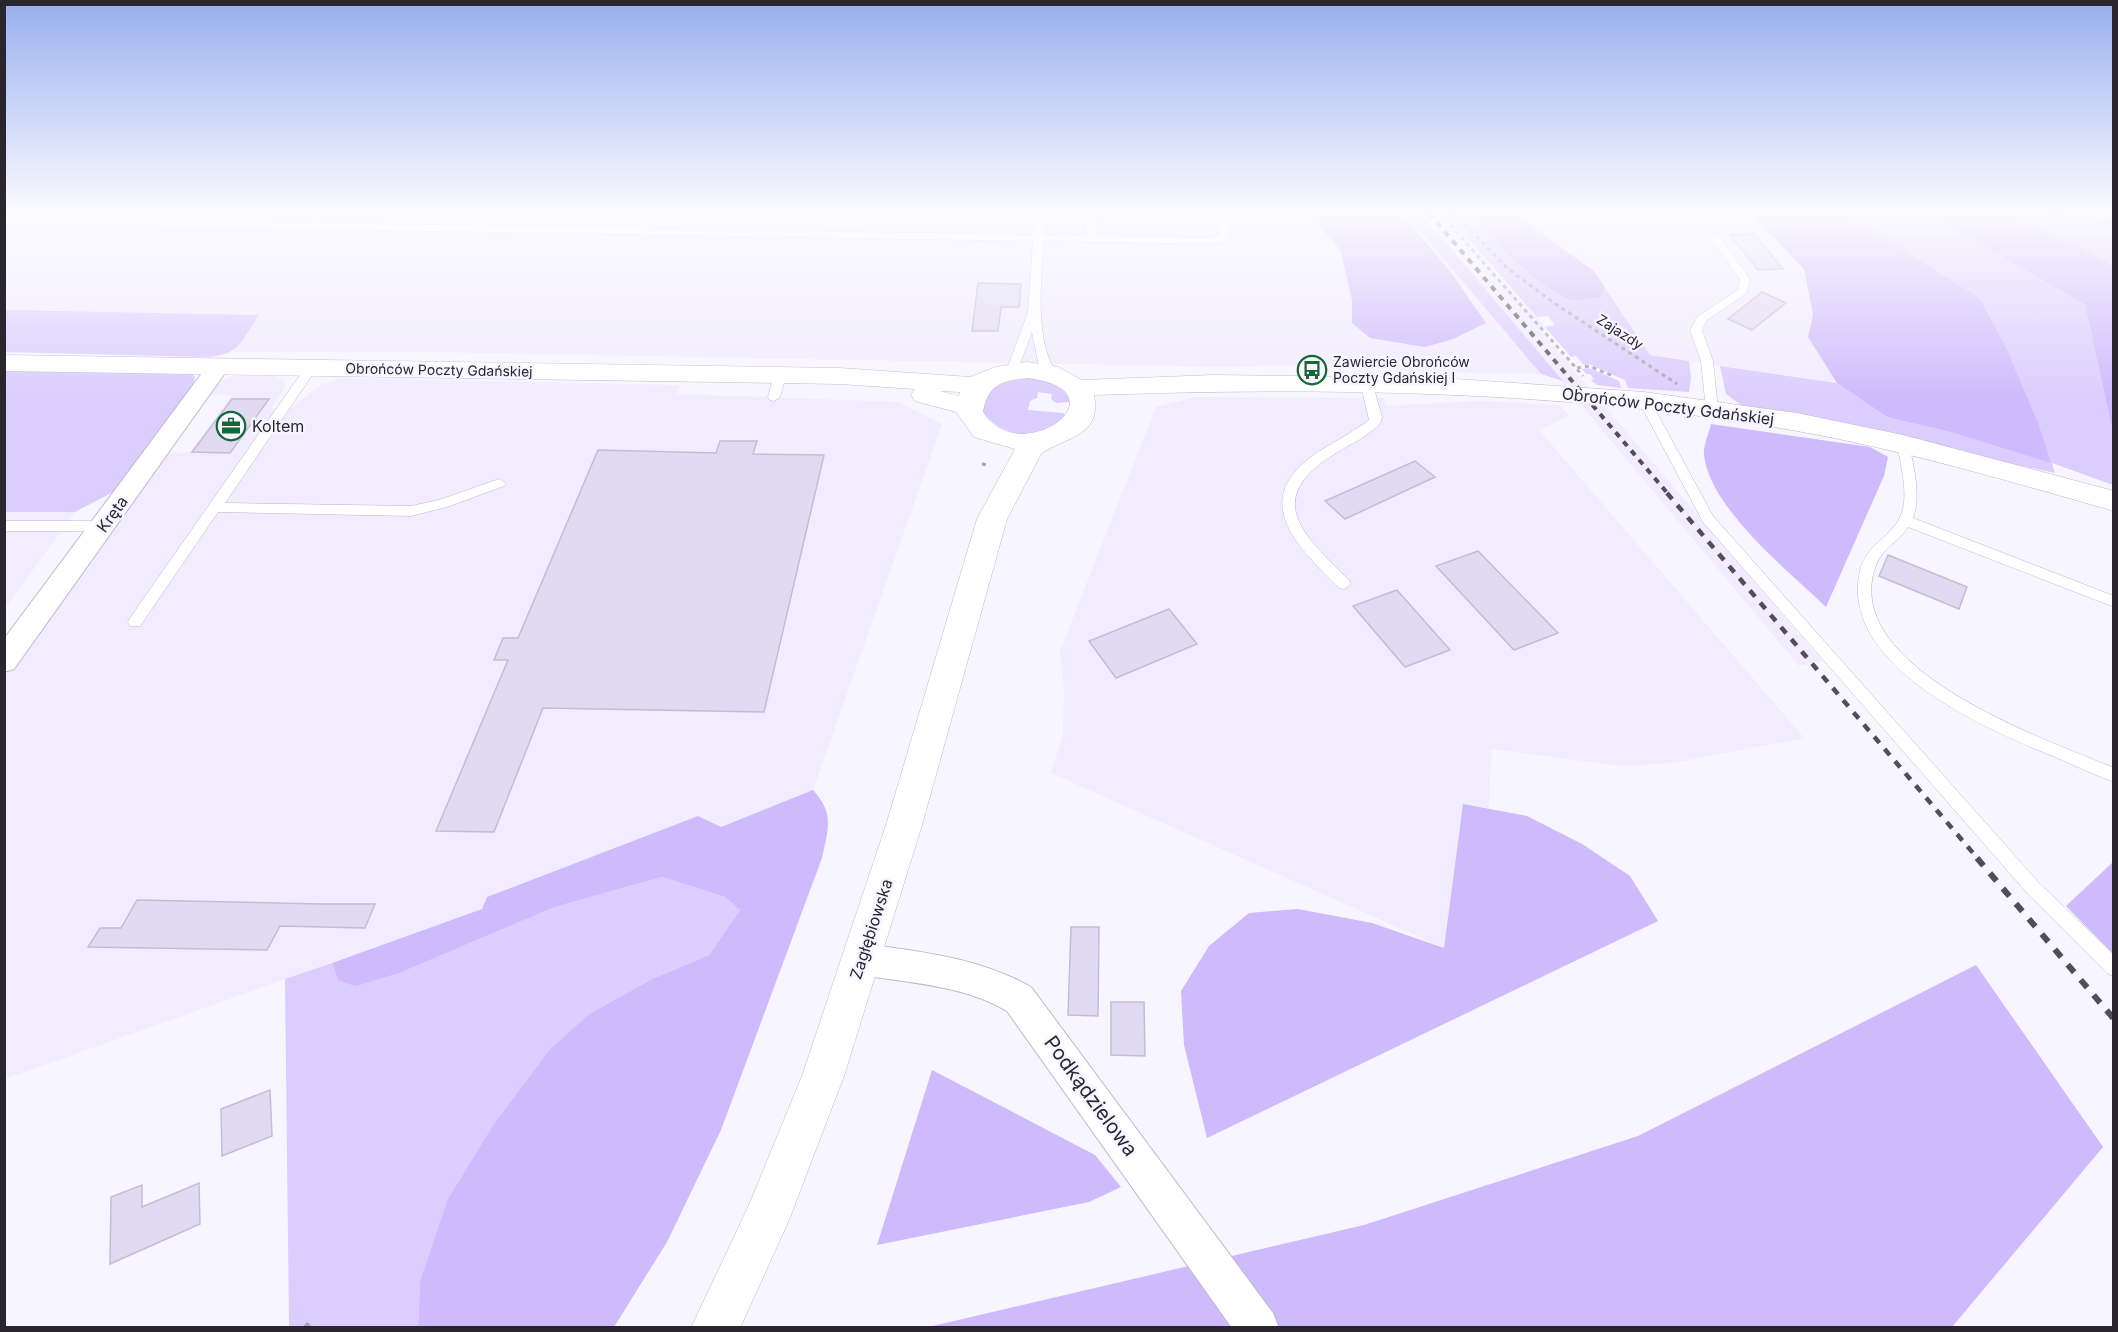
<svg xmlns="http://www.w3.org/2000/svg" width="2118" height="1332" font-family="Inter,sans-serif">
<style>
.built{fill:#f1ecff}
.green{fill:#dbcdfe}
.forest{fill:#cebafc}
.building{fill:#e1daf3;stroke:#c4bdd5;stroke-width:1.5}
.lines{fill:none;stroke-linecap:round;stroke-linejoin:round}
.lane-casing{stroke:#beb8cf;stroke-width:1}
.street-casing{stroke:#beb8cf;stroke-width:2}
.secondary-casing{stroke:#beb8cf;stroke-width:1}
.path-far1{stroke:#aaa7b1;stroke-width:3;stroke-dasharray:4 4;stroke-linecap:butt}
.path{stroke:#aaa7b1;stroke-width:4.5;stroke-dasharray:6 6;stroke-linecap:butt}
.lane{fill:#fff;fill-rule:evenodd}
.street{fill:#fff;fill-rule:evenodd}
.secondary{fill:#fff;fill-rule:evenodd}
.rail-far2{stroke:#514e57;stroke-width:4;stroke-dasharray:6 6;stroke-linecap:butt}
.rail-far1{stroke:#514e57;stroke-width:4.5;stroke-dasharray:8 8;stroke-linecap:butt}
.rail{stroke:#514e57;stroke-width:6;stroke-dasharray:10 10;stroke-linecap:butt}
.labels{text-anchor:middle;stroke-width:5;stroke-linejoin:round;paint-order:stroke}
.far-street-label{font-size:14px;fill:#29262f;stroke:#f7f5ff}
.far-poi-label{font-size:14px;fill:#29262f;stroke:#f7f5ff;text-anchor:start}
.street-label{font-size:16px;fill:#29262f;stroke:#f7f5ff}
.poi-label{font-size:16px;fill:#29262f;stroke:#f7f5ff;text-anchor:start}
.near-street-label{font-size:20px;fill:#29262f;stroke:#f7f5ff}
</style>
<rect width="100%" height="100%" fill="#f7f5ff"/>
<path class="built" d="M5 213H1405L1541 374 1422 372 1317 364 1229 367 426 352H233L259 316 5 310Z
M1421 213H1446L1545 327 1539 329 1822 661 1799 666Z
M1514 213H1729L1741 221 1766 230 1804 269 1813 315 1808 337 1837 383 1650 355 1594 271Z
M233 376H274L283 379 285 387 271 408H291L321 385 341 378 680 385 677 394 898 402 942 424 813 790 716 829 698 816 487 897 482 909 5 1079V677L163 454 190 452 232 395 210 394 220 381Z
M1196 397 1384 398 1386 406 1479 401 1559 405 1569 416 1539 430 1804 738 1672 763 1622 766 1491 749 1489 808 1463 804 1444 948 1051 773 1063 734 1064 690 1060 651 1156 407Z
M5 512H75L5 608Z"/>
<path class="green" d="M1405 213H1421L1563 381 1541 374Z
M1446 213H1468C1487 235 1544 294 1572 300 1580 301 1592 298 1600 298L1605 288 1650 355 1689 361 1691 378 1689 392 1628 388 1625 380 1589 364 1584 365 1576 356 1571 357 1545 327 1555 325 1548 316 1537 317Z
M1845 213H1925L2085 305 2113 433V485L2052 463 2055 473 1744 407 1726 394 1720 366 1837 383 1887 417 1958 434 2037 420 2007 349 1980 298Z
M2009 213H2113V265Z
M5 310 259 315C241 341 240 356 205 357L5 352Z
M5 368 191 372 195 377 193 387 113 492 75 512H5L4 380 7 377H5Z
M1589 368 1619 381 1621 388 1597 385 1591 380 1594 379 1590 374H1586L1582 369Z
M1028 378C1045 381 1065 383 1070 402L1056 403 1051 399 1052 394 1038 392 1037 398 1030 401 1028 410 1063 413 1067 418C1033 438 1012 442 982 413L984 396 1001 382Z
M662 877 725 897 740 910 709 955 652 979 589 1014 550 1049 496 1121 420 1282 418 1327H289L285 979 332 963 338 980 402 972 555 907Z"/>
<path class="forest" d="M1308 213H1401L1449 270 1486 323 1453 339 1425 347 1370 338 1352 323V300L1341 251Z
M1468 213H1514L1594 271 1605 288 1600 298C1592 298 1580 301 1572 300 1544 294 1487 235 1468 213Z
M1750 213H1845L1980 298 2007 349 2037 420 2051 463 1958 434 1887 417 1837 383 1808 337 1813 315 1804 269Z
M1926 213H2009L2113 265V433L2085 305Z
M1711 424 1870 447 1888 457 1884 476 1826 607C1789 571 1710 509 1704 455 1703 446 1709 433 1711 424Z
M813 790C835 814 828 829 822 858L721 1130 667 1242 614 1327H418L420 1282 448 1199 496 1121 550 1049 589 1014 652 979 709 955 740 910 725 897 662 877 555 907 402 972 355 986 338 980 332 963 482 909 487 897 698 816 721 827Z
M1463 804 1527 816 1582 844 1630 876 1658 921 1207 1138 1184 1045 1181 991 1209 946 1249 913 1298 909 1372 923 1444 948Z
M2113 862V954L2066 906Z
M1976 965 2103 1147 1952 1327 924 1328 1364 1225 1638 1136Z
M932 1070 1095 1155 1121 1187 1089 1202 877 1245Z"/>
<path class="building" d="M1754 234 1783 269 1758 270 1730 235Z
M978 283 1021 284 1019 307H1001L998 331H972Z
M1762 292 1786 303 1752 330 1728 319Z
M232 399H269L230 453 192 452Z
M720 441H757L753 454 824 455 764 712 543 708 494 832 436 831 508 660H494L503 638H518L598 450 716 453Z
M1415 461 1435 477 1345 519 1325 501Z
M1478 551 1558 633 1514 650 1436 566Z
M1888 555 1967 587 1959 609 1879 576Z
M1397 590 1450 650 1405 667 1353 606Z
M1169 609 1197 644 1116 678 1089 641Z
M137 900 322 904H375L365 928 280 926 267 950 88 947 100 928H121Z
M1071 927H1099L1098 1016 1068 1015Z
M1111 1002H1144L1145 1056 1111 1055Z
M270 1090 272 1136 222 1156 221 1109Z
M199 1183 200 1224 110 1264 111 1197 142 1185V1207Z"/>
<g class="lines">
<g class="lane-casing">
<path id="lane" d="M1035 213H1045L1044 235 1086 236V213H1096V236L1212 238 1219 234 1217 213H1227L1229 234 1226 241 1212 244 1044 241C1041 278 1034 343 1057 373L1051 377 1039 367 1032 332 1018 369 1005 376 999 372 1009 364 1028 312 1033 241 4 224V218L1033 235Z
M1715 235 1719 236 1750 279 1747 293 1707 320 1702 330 1713 361 1718 409 1712 413 1706 409 1701 361 1690 330 1698 316 1738 290 1740 279 1710 238Z
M311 364 317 368 225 503 411 506 439 500 499 479 506 483 504 486 447 507 411 516 218 512 140 626H130L128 622 130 618 307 365Z
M780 371 786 375 780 397 774 401 770 400 768 397 774 375Z
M1367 381 1373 385 1382 417 1381 422C1370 436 1350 444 1336 453 1261 499 1303 535 1349 580L1351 584 1344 589 1339 588C1301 549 1249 504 1311 457 1329 444 1351 434 1369 420L1361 385Z
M1644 396 1650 400 1713 516 2039 883 2114 955V976L2108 974 2027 893 1703 522 1638 400Z
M1903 440 1909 444C1914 468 1921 495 1913 518L2114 596V607L1908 527C1899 541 1882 549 1876 565 1837 668 2047 740 2114 768V782C2094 775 2074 765 2055 757 1986 729 1838 666 1860 570 1865 549 1884 540 1896 524 1912 504 1901 467 1897 444Z
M4 521H103L110 526 103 531H4Z"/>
</g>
<g class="street-casing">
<path id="street" d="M219 359 227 361 230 366 14 669 4 672V639L211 361Z
M861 943C920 952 978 957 1031 987L1273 1313 1279 1328H1232L1007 1011C963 985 910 983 861 975L849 970 844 959 849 948Z"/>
</g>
<g class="secondary-casing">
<path id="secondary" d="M4 355 840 368 970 377 996 367 1027 362 1058 367 1082 380 1214 375 1442 378 1644 392 1797 413 1903 435 2114 491V511C2009 481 1904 450 1797 431 1566 390 1328 387 1094 395 1102 438 1065 436 1041 454L1007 519 922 825 844 1076 789 1220 740 1328H691L749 1205 802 1076 886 825 977 519 1015 449 974 437 956 412 915 401 911 395 915 389 840 384 4 371ZM1027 378C1130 391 1020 472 983 412 988 384 1001 381 1027 378ZM940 391 960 392 959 396Z"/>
</g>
<path class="path-far1" d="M1440 213 1583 376
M1454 213 1507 268 1554 303 1677 384
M2050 213 2114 224
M1577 368 1589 366 1613 376
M982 464 988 465"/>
<path class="path" d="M305 1328 310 1322"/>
<use href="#lane" class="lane"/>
<use href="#street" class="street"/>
<use href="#secondary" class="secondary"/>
<path class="rail-far2" d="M1429 213 1669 495"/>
<path class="rail-far1" d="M1667 493 1979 860"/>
<path class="rail" d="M1977 858 2114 1019"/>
</g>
<linearGradient id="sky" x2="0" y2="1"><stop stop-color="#98afef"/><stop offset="0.53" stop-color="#fbfaff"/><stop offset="1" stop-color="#fbfaff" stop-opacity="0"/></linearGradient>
<rect width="2118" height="400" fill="url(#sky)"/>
<defs>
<g id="bus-ring" transform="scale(1.5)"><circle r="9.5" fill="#f7f5ff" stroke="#156737" stroke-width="1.5"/><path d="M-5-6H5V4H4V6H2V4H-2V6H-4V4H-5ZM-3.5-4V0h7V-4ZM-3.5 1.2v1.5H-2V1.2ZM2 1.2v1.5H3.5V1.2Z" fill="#156737"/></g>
<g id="office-ring" transform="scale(1.5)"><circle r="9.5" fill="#f7f5ff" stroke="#156737" stroke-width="1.5"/><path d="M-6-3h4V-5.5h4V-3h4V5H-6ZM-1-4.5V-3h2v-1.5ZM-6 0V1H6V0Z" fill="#156737"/></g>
</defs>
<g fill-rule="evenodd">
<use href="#bus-ring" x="1312" y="370"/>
<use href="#office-ring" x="231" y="426"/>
</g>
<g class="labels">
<g class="far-street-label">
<text transform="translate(1620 332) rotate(33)" y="5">Zajazdy</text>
<text transform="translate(439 370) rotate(1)" y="5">Obrońców Poczty Gdańskiej</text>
</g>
<g class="far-poi-label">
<text x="1333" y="367">Zawiercie Obrońców<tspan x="1333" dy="16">Poczty Gdańskiej I</tspan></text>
</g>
<g class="street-label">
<text transform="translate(1668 406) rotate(7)" y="6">Obrońców Poczty Gdańskiej</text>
<text transform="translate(112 514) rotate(-54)" y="6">Kręta</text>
<text transform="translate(871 929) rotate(-72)" y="6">Zagłębiowska</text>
</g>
<g class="poi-label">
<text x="252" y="432">Koltem</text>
</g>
<g class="near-street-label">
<text transform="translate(1091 1096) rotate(54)" y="7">Podkądzielowa</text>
</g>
</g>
<rect width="2118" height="1332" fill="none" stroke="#29262f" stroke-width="12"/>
</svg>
